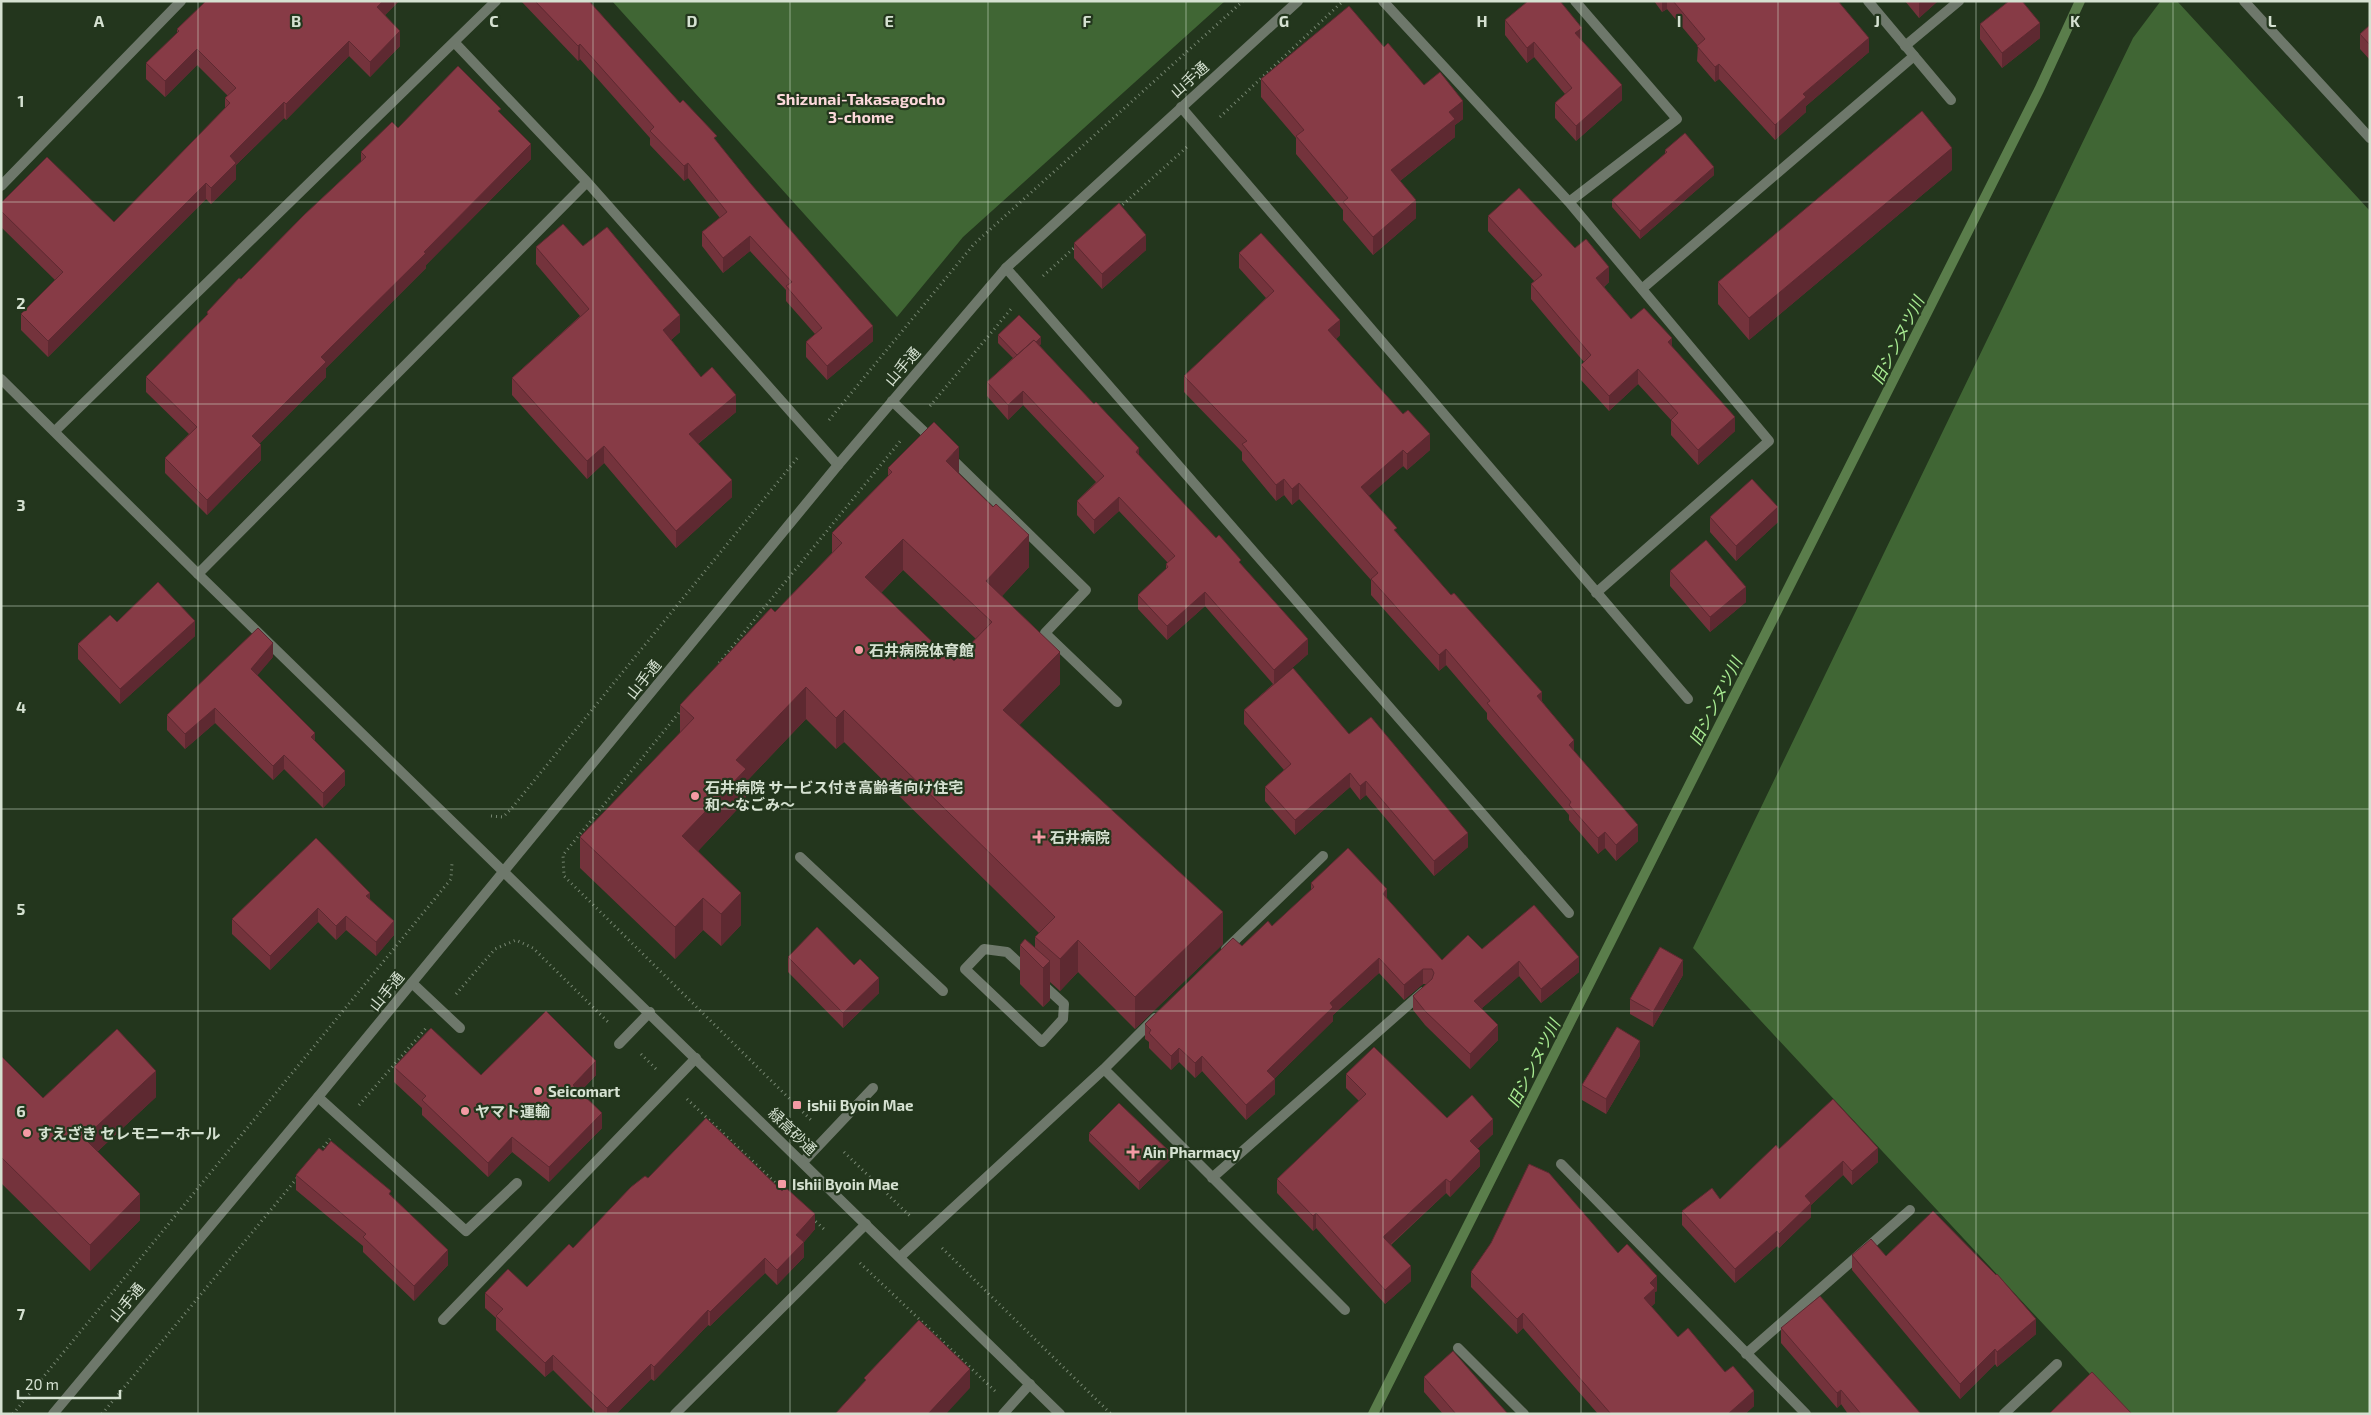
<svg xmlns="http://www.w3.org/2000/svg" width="2371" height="1415" font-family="'Exo 2','Noto Sans JP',sans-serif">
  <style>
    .green { fill: #406634 }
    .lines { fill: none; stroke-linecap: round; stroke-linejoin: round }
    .stream { stroke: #5a7d4b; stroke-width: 10 }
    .path { stroke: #778772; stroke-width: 3; stroke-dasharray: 1 4; stroke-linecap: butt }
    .service { stroke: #6e786b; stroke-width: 10 }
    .minor { stroke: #6e786b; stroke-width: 10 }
    .tertiary { stroke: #6e786b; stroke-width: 10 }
    .wall { fill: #74333c; fill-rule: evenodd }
    .shaded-wall { fill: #5e2931 }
    .building { fill: #873b46; stroke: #5e2931; fill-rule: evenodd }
    .grid { fill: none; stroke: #d5e1d1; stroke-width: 1; stroke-opacity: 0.55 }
    .poi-dot { fill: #f49aa4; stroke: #23361d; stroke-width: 2 }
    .labels { text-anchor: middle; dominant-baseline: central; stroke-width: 4.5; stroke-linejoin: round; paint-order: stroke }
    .street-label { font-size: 15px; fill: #d5e1d1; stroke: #23361d }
    .poi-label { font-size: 15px; font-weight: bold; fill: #d5e1d1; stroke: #23361d; text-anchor: start }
    .neighbourhood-label { font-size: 16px; font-weight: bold; fill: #fcd9db; stroke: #23361d }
    .water-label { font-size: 16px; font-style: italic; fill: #a9ec93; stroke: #23361d }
    .grid-label { font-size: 16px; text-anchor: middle; font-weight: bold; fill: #d5e1d1; stroke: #23361d; stroke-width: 4.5; stroke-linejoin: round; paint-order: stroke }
  </style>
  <rect width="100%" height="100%" fill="#23361d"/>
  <path class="green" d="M612 1H1225L963 237 897 317Z
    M2177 1 2370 211V1414H2127L1693 948 2133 38 2160 2Z"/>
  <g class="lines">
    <path class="stream" d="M1373 1414 2039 90 2080 1"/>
    <path class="path" d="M1220 117 1343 1
      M1119 208 1187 147
      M1043 276 1075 247
      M930 406 1011 309
      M829 420 974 244 1243 1
      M719 663 902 439
      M682 709 563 855 564 876 811 1120
      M491 816 503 817 511 809 799 456
      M456 994 495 949 516 940 533 948 609 1023
      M641 1054 656 1069
      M687 1099 784 1191
      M359 1105 427 1027
      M320 1151 330 1139
      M844 1152 911 1217
      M812 1218 826 1231
      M942 1248 1111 1414
      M860 1263 995 1391
      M13 1414 451 879 452 863
      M102 1414 298 1177"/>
    <path class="service" d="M1905 46 1959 1
      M1643 288 1914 56
      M892 401 933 440
      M950 457 1086 590 1045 633 1117 702
      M800 857 943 991
      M984 949 1007 952 1064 1004 1063 1019 1042 1042 965 969Z
      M412 983 460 1028
      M619 1044 650 1012
      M318 1097 466 1231 517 1183
      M803 1162 873 1088"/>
    <path class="minor" d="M1383 1 1569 202 1769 441 1596 593
      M1868 1 1951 100
      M1181 107 1688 699
      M587 182 838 465
      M1 186 181 1
      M1569 202 1677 119 1575 1
      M1006 268 1569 913
      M55 431 496 1
      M198 574 587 182 455 43
      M1226 949 1323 856
      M1104 1069 1345 1310
      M1561 1164 1806 1414
      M1212 1178 1423 992
      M900 1257 1104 1069 1155 1018
      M443 1320 696 1058
      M1458 1348 1524 1414
      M1746 1354 1910 1210
      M675 1414 866 1224
      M1003 1414 1030 1384
      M2004 1414 2057 1364"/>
    <path class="tertiary" d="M2244 1 2370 138
      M1 379 198 574 1060 1414
      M53 1414 318 1097 838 465 1006 268 1298 1"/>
  </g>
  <path class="wall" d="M399 1 385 15 400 46 370 77 349 56 286 120 284 118 236 165V179L211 204 206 199 48 357 21 330V314L55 280 1 227V203L114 222 225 109V98L228 96 197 65 165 97 146 79V63L177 34V29Z
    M521 1H589L680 103 717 142 873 341 827 380 806 357V342L815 334 786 301V290L750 251 723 273 702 246V232L720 218 688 178 684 181 650 145V138L580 59 578 61Z
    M1654 1H1838L1869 52 1806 106V112L1775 140 1719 79 1715 82 1697 61 1698 46 1667 9 1662 12Z
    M1905 1H1938L1919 18Z
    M1505 20 1582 40 1622 100 1576 141 1555 118V103L1565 94 1534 57 1527 63 1505 35Z
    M1980 24 2040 38 2002 68 1980 39Z
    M2370 25V60L2360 49V34Z
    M1384 47 1424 85 1463 119 1455 125V137L1400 181 1416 218 1373 255 1343 220V210L1296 154V138L1261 97V79Z
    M501 114 531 159 426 265V268L326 368V377L259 444 261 460 207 515 165 473V458L189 434 146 392V377L207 315V312L361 162V152L398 128Z
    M1665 150 1714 175 1640 239 1612 207V200L1665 154Z
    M1952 170 1749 340 1718 304V282Z
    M1488 216 1575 248 1609 282 1604 287 1631 319 1672 347 1735 431 1698 465 1671 435V420L1638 384 1609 411 1581 380V365L1584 362 1531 299V284L1535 282 1488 231Z
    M1074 243 1146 250 1102 289 1074 258Z
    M583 246 680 332 671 340 701 377 736 412 698 444 732 497 676 548 604 463 587 479 512 395V378L580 316 536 264V247Z
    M1239 253 1340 335 1336 339 1430 450 1407 470 1403 466 1368 496 1397 533 1542 701 1574 752 1638 841 1616 861 1605 848 1598 854 1569 820V815L1487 719V713L1446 665 1439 671 1371 595V580L1299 499 1292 505 1284 495 1276 501 1242 460V452L1184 392V376L1266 298 1239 268Z
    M998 335 1041 344 1039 345 1139 456 1241 564 1308 654 1275 683 1349 734 1468 847 1434 876 1366 795 1360 800 1350 787 1295 835 1265 801V787L1284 770 1244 724V710L1273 684 1205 606 1167 640 1138 609V595L1166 569V564L1168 563 1119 511 1094 534 1077 515V501L1096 482 1023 405 1008 420 987 396V382L1013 358 998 343Z
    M888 468 959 474 1029 567 1002 596 1060 684 1019 725 1223 944 1135 1029 1078 972 1060 991 1050 982V1000L1043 1007 1020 984V945L1035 947V937L1039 933 844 742 836 749 806 719 746 782V800L698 851 741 925 721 946 703 930 675 959 580 868V837L680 733V705L775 612 832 553V533L888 476ZM903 570 976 639 954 661 949 658 881 593Z
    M1710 517 1778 522 1736 561 1710 532Z
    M1670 571 1746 602 1710 632 1670 586Z
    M117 622 195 636 120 704 78 659V644Z
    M273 657 257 675 315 741 345 785 323 808 284 769 273 780 215 723 185 749 167 730V715Z
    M1311 883 1387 899 1442 960 1482 949 1579 972 1541 1003 1519 976 1482 1008 1498 1040 1470 1069 1425 1025 1413 1010V996L1427 984H1423L1404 1000 1379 973 1333 1015V1021L1274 1079 1275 1094 1246 1120 1202 1071 1195 1078 1179 1062 1171 1070 1149 1048V1042L1145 1039V1024L1242 946 1272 926 1311 890Z
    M370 900 394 935 376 956 346 930 336 940 318 922 270 970 232 934V919Z
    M788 957 879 993 843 1028 788 972Z
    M1683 975 1653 1027 1630 1014V999Z
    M1 1056 43 1098 156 1097 97 1152 140 1220 90 1271 1 1183Z
    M1640 1056 1606 1114 1582 1100V1085Z
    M394 1067 481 1075H596L580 1092 602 1128 549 1182 512 1152 488 1177 422 1115V1108L394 1082Z
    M1346 1074 1447 1118 1493 1134 1477 1149 1480 1166 1450 1197 1446 1193 1391 1245 1411 1281 1385 1304 1316 1228 1313 1231 1277 1193V1179L1359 1101 1346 1088Z
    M1089 1133 1170 1160 1139 1190 1089 1141Z
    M1779 1149 1878 1162 1852 1185 1843 1175 1811 1205V1217L1779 1248 1777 1246 1735 1283 1682 1225V1211L1720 1199Z
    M323 1151 391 1195 448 1265 414 1301 363 1252V1246L296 1190V1175Z
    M648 1178 815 1229 804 1242V1257L777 1285 765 1273 710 1326 708 1325 654 1381 651 1379 616 1414H597L553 1370 545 1377 496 1330V1318L485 1308V1293L527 1287 573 1248Z
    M1618 1253 1657 1291 1655 1292V1303L1651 1307 1678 1337 1754 1406 1745 1414H1598L1523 1328 1517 1334 1471 1287V1272Z
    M1852 1255 1886 1256 2036 1334 1997 1367 1995 1364 1960 1399 1852 1270Z
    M1781 1328 1921 1414H1848L1841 1404 1837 1408 1781 1343Z
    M1424 1377 1508 1414H1443L1424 1392Z"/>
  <path class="shaded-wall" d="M383 1H399L377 23V7Z
    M1662 1H1667V9L1662 12Z
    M1921 1H1938L1919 18V3Z
    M2040 23V38L2002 68V53Z
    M1582 28V43L1575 33Z
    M400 31V46L370 77V62Z
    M1869 38V52L1806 106V112L1775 140V125L1803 94Z
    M349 41V56L286 120V104Z
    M1534 42V57L1527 63V48Z
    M580 44V59L578 61V46Z
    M197 49V65L165 97V81Z
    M1719 64V79L1715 82V67Z
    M1622 85V100L1576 141V126Z
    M1463 101V119L1455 125V137L1391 188V170L1449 112Z
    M284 102V118L236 165V179L211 204V188L230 156Z
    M531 144V159L426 265V268L326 368V377L252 451V436L321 357Z
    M1952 148V170L1749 340V318Z
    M688 163V178L684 181V166Z
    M1714 167V175L1640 239V231Z
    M206 183V199L48 357V341Z
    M1416 200V218L1373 255V237Z
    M1146 235V250L1102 289V274Z
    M750 236V251L723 273V258Z
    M1609 267V282L1596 293V278Z
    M680 315V332L663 347V330Z
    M1340 320V335L1328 346V330Z
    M873 326V341L827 380V366Z
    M1041 337V344L1020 365V357Z
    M1672 338V353L1668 342Z
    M1638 369V384L1609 411V396Z
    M1023 391V405L1008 420V405Z
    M736 395V412L689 451V434Z
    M1735 417V431L1698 465V450Z
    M1430 434V450L1407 470V454Z
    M261 445V460L207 515V500Z
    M604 446V463L587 479V461Z
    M959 447V479L946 461Z
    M1139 448V463L1136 452Z
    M1403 450V466L1361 503V487Z
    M1284 479V495L1276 501V485Z
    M732 480V497L676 548V531Z
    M1299 483V499L1292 505V489Z
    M1119 497V511L1094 534V520Z
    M1778 507V522L1736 561V546Z
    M1029 535V567L986 613V581Z
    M903 539V570L865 609V577Z
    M1746 587V602L1710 632V617Z
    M1205 592V606L1167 640V626Z
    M195 621V636L120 704V689Z
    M1308 639V654L1274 684V670Z
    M273 643V657L251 683V669Z
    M1446 649V665L1439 671V655Z
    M1060 652V684L1003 742V710Z
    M806 687V719L746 782V800L682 868V836L736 760Z
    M1542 692V707L1537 696Z
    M215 708V723L185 749V734Z
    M844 710V742L836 749V718Z
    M315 733V747L311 737Z
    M1574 740V756L1569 745Z
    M284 755V769L273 780V766Z
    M345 771V785L323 808V793Z
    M1350 773V787L1295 835V820Z
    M1366 781V795L1360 800V786Z
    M1638 825V841L1616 861V845Z
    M1605 832V848L1598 854V838Z
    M1468 833V847L1434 876V861Z
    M1387 889V904L1383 894Z
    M370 893V907L366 896Z
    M741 893V925L721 946V914Z
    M703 898V930L675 959V927Z
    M318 908V922L270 970V956Z
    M1223 912V944L1135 1029V997Z
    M346 916V930L336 940V926Z
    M394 921V935L376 956V942Z
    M1078 940V972L1060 991V959Z
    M1579 957V972L1541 1003V989Z
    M1379 958V973L1333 1015V1021L1267 1086V1071L1330 1003Z
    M1683 960V975L1653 1027V1012Z
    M1050 961V1000L1043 1007V968Z
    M1519 961V976L1474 1015V1001Z
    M1423 969V984L1404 1000V985Z
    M879 978V993L843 1028V1013Z
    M1498 1025V1040L1470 1069V1054Z
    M1640 1041V1056L1606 1114V1099Z
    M1179 1048V1062L1171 1070V1056Z
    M1202 1056V1071L1195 1078V1063Z
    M596 1061V1075L573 1099V1085Z
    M156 1071V1097L84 1164V1138Z
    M1275 1079V1094L1246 1120V1105Z
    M602 1113V1128L549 1182V1167Z
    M1493 1119V1134L1470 1156V1141Z
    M512 1137V1152L488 1177V1163Z
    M1878 1148V1162L1852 1185V1171Z
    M1480 1151V1166L1450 1197V1182Z
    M1170 1152V1160L1139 1190V1182Z
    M1843 1161V1175L1811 1205V1217L1779 1248V1234L1805 1196Z
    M1446 1179V1193L1383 1251V1237Z
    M140 1194V1220L90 1271V1245Z
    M1316 1213V1228L1313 1231V1216Z
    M815 1214V1229L804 1242V1257L777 1285V1270L796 1235Z
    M1777 1231V1246L1735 1283V1269Z
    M448 1250V1265L414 1301V1286Z
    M765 1258V1273L710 1326V1312Z
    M1411 1266V1281L1385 1304V1290Z
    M1657 1276V1291L1655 1292V1303L1644 1313V1298L1650 1283Z
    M708 1310V1325L654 1381V1367Z
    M1523 1313V1328L1517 1334V1319Z
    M2036 1319V1334L1997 1367V1352Z
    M1995 1349V1364L1960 1399V1384Z
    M553 1355V1370L545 1377V1363Z
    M651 1364V1379L616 1414H607V1408Z
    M970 1369V1388L946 1414H928Z
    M1841 1390V1404L1837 1408V1393Z
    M1754 1391V1406L1745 1414H1728Z"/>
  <path class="building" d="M206 1H383L377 7 400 31 370 62 349 41 286 104 284 102 230 156 236 163 211 188 206 183 48 341 21 314 63 272 1 211V203L47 157 114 222 230 103 225 98 236 88 197 49 165 81 146 63 179 31 177 29Z
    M535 1H589L680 103 683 100 717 136 714 138 751 184 873 326 827 366 806 342 822 328 786 286 792 282 750 236 723 258 702 232 727 212 688 163 684 166 650 131 654 127 580 44 578 46Z
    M1528 1H1560L1582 28 1575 33 1622 85 1576 126 1555 103 1572 88 1534 42 1527 48 1505 20Z
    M1673 1H1838L1869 38 1803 94 1806 97 1775 125 1719 64 1715 67 1697 46 1705 39Z
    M2009 1H2022L2040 23 2002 53 1980 24Z
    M1349 6 1384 47 1388 43 1424 85 1440 72 1463 101 1449 112 1455 119 1391 170 1416 200 1373 237 1343 202 1348 198 1296 136 1304 130 1261 79Z
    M2370 25V45L2360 34Z
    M458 66 501 109 498 111 531 144 424 252 426 253 321 357 326 362 252 436 261 445 207 500 165 458 197 427 146 377 208 314 207 312 239 278 241 279 304 215 366 157 361 152 392 122 398 128Z
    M1922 111 1952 148 1749 318 1718 282Z
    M1685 133 1714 167 1640 231 1612 200 1667 152 1665 150Z
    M1519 188 1575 248 1586 239 1609 267 1596 278 1631 319 1644 308 1672 338 1668 342 1735 417 1698 450 1671 420 1678 413 1638 369 1609 396 1581 365 1591 355 1531 284 1542 275 1488 216Z
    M1119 203 1146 235 1102 274 1074 243Z
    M563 224 583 246 607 227 680 315 663 330 701 377 712 367 736 395 689 434 732 480 676 531 604 446 587 461 512 378 589 309 536 247Z
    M1261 233 1340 320 1328 330 1403 414 1408 410 1430 434 1407 454 1403 450 1361 487 1397 528 1394 530 1451 595 1454 593 1542 692 1537 696 1574 740 1569 745 1638 825 1616 845 1605 832 1598 838 1569 805 1571 802 1487 703 1490 701 1446 649 1439 655 1371 579 1378 573 1299 483 1292 489 1284 479 1276 485 1242 444 1247 441 1184 376 1274 291 1239 253Z
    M1019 315 1041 337 1036 342 1034 340 1017 355 998 335Z
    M1034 340 1094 404 1096 402 1139 448 1136 452 1216 538 1219 535 1241 560 1239 562 1308 639 1274 670 1205 592 1167 626 1138 595 1168 567 1166 564 1175 556 1119 497 1094 520 1077 501 1104 476 1023 391 1008 405 987 382Z
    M934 422 959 447 946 461 993 507 996 504 1029 535 986 581 1060 652 1003 710 1223 912 1135 997 1078 940 1060 959 1035 937 1055 917 844 710 836 718 806 687 736 760 746 769 682 836 741 893 721 914 703 898 675 927 580 837 694 718 680 705 771 608 775 612 842 543 832 533 892 472 888 468ZM903 539 992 622 954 661 950 657 949 658 865 577Z
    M1752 479 1778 507 1736 546 1710 517Z
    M1706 540 1746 587 1710 617 1670 571Z
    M158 582 195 621 120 689 78 644 110 615 117 622Z
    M258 628 273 643 251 669 315 733 311 737 345 771 323 793 284 755 273 766 215 708 185 734 167 715Z
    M1293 668 1349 734 1371 717 1468 833 1434 861 1366 781 1360 786 1350 773 1295 820 1265 787 1291 764 1244 710Z
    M316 838 370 893 366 896 394 921 376 942 346 916 336 926 318 908 270 956 232 919Z
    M1348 848 1387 889 1383 894 1442 960 1468 935 1482 949 1534 905 1579 957 1541 989 1519 961 1474 1001 1498 1025 1470 1054 1425 1011 1413 996 1432 979 1434 973 1432 969H1423L1404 985 1379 958 1330 1003 1333 1007 1267 1071 1275 1079 1246 1105 1202 1056 1195 1063 1179 1048 1171 1056 1149 1033 1151 1030 1145 1024 1233 938 1242 946 1268 921 1272 926 1314 887 1311 883Z
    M817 927 854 965 860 959 879 978 843 1013 788 957Z
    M1025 939 1050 961 1043 968 1020 945Z
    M1660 947 1683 960 1653 1012 1630 999Z
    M546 1011 596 1061 573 1085 602 1113 549 1167 512 1137 488 1163 422 1100 426 1096 394 1067 431 1028 481 1075Z
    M1617 1027 1640 1041 1606 1099 1582 1085Z
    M117 1029 156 1071 84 1138 140 1194 90 1245 1 1157V1056L43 1098Z
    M1374 1047 1447 1118 1472 1095 1493 1119 1470 1141 1480 1151 1450 1182 1446 1179 1383 1237 1411 1266 1385 1290 1316 1213 1313 1216 1277 1179 1366 1094 1346 1074Z
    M1833 1099 1878 1148 1852 1171 1843 1161 1805 1196 1811 1203 1779 1234 1777 1231 1735 1269 1682 1211 1712 1188 1720 1199 1776 1145 1779 1149Z
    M1119 1103 1170 1152 1139 1182 1089 1133Z
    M706 1118 782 1191 785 1187 815 1214 796 1235 804 1242 777 1270 765 1258 710 1312 708 1310 654 1367 651 1364 607 1408 553 1355 545 1363 496 1316 503 1309 485 1293 508 1269 527 1287 569 1244 573 1248 631 1187 645 1176 648 1178Z
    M331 1141 391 1191 389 1194 448 1250 414 1286 363 1237 366 1234 296 1175 319 1148 323 1151Z
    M1529 1164 1549 1173 1618 1253 1627 1244 1657 1276 1650 1283 1655 1288 1644 1298 1678 1337 1688 1328 1725 1372 1733 1366 1754 1391 1728 1414H1611L1523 1313 1517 1319 1471 1272 1491 1243Z
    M1933 1211 1996 1275 1997 1274 2036 1319 1997 1352 1995 1349 1960 1384 1852 1255 1871 1239 1886 1256Z
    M1820 1296 1921 1414H1861L1841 1390 1837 1393 1781 1328Z
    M919 1320 970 1369 928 1414H835L866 1380 864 1378Z
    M1453 1351 1508 1414H1456L1424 1377Z
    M2092 1372 2132 1414H2050V1413Z"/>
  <path class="grid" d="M198 1V1414M395 1V1414M593 1V1414M790 1V1414M988 1V1414M1186 1V1414M1383 1V1414M1581 1V1414M1778 1V1414M1976 1V1414M2173 1V1414M1 202H2370M1 404H2370M1 606H2370M1 809H2370M1 1011H2370M1 1213H2370"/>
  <g class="poi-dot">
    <circle cx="859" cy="650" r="5"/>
    <circle cx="695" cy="796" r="5"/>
    <path d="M1036.5 829.5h5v5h5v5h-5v5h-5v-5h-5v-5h5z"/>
    <circle cx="538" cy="1091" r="5"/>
    <rect x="792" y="1100" width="10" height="10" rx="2.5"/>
    <circle cx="465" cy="1111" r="5"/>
    <circle cx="27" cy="1133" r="5"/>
    <path d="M1130.5 1144.5h5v5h5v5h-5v5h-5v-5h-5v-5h5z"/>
    <rect x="777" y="1179" width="10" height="10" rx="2.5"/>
  </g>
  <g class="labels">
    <g class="street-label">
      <text transform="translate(1189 79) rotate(-42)">山手通</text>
      <text transform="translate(902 366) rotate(-49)">山手通</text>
      <text transform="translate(643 679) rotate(-51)">山手通</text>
      <text transform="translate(386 991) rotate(-51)">山手通</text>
      <text transform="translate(793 1131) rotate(44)">緑高砂通</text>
      <text transform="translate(126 1302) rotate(-50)">山手通</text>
    </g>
    <g class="poi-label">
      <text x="869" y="650">石井病院体育館</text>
      <text x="705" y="787">石井病院 サービス付き高齢者向け住宅<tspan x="705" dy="17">和～なごみ～</tspan></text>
      <text x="1050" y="837">石井病院</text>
      <text x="548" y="1091">Seicomart</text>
      <text x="807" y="1105">ishii Byoin Mae</text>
      <text x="475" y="1111">ヤマト運輸</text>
      <text x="37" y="1133">すえざき セレモニーホール</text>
      <text x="1143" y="1152">Ain Pharmacy</text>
      <text x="792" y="1184">Ishii Byoin Mae</text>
    </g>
    <g class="neighbourhood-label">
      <text x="861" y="98">Shizunai-Takasagocho<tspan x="861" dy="18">3-chome</tspan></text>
    </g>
    <g class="water-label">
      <text transform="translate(1897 340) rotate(-63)">旧シンヌツ川</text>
      <text transform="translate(1715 701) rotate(-63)">旧シンヌツ川</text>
      <text transform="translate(1533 1063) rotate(-63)">旧シンヌツ川</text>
    </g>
  </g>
  <g class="grid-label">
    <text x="99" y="27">A</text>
    <text x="296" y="27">B</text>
    <text x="494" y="27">C</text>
    <text x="692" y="27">D</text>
    <text x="889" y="27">E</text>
    <text x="1087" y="27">F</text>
    <text x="1284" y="27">G</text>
    <text x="1482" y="27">H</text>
    <text x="1679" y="27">I</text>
    <text x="1877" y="27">J</text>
    <text x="2075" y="27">K</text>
    <text x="2272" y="27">L</text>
    <text x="21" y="107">1</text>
    <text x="21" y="309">2</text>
    <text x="21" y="511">3</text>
    <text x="21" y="713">4</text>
    <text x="21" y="915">5</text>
    <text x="21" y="1117">6</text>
    <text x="21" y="1320">7</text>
  </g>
  <rect width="2371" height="1415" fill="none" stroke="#d5e1d1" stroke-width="5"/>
  <path d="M18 1390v8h102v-8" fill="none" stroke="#d5e1d1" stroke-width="2.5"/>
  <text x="25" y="1390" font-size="15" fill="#d5e1d1" stroke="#23361d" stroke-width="4" paint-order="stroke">20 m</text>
</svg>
